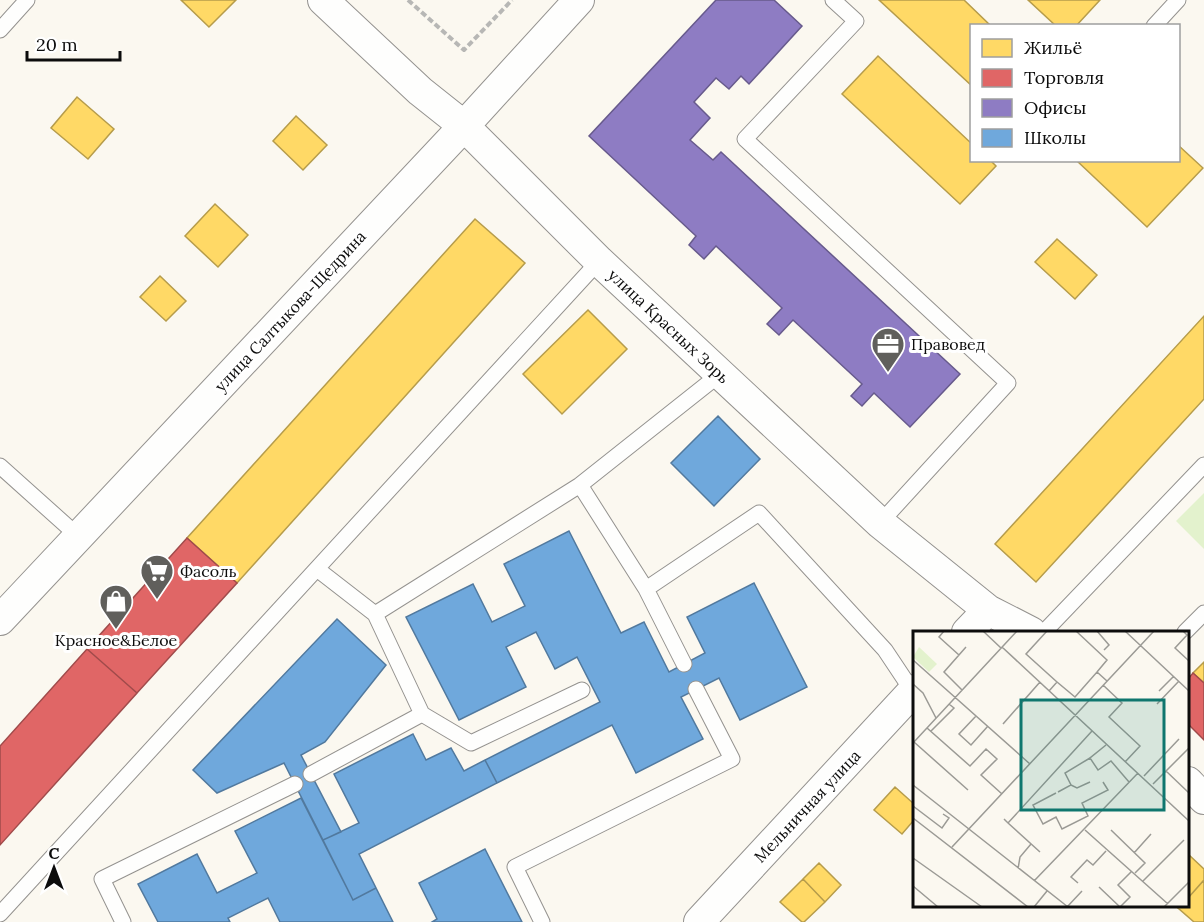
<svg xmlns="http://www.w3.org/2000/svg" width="1204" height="922" font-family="Lora,serif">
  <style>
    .green { fill: #e3f2cd }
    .homes { fill: #ffd966; stroke: #b69c4b; stroke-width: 1.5 }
    .shops { fill: #e06666; stroke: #a04b4b; stroke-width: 1.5 }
    .offices { fill: #8e7cc3; stroke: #675a8c; stroke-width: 1.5 }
    .schools { fill: #6fa8dc; stroke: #51799e; stroke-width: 1.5 }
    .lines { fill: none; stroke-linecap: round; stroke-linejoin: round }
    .lane-casing { stroke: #94928f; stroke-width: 17 }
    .street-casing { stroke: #94928f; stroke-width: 32 }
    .path { stroke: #b7b7b5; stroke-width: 4; stroke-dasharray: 6 3; stroke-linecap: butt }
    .lane { stroke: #fefefd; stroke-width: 15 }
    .street { stroke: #fefefd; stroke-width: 30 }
    .labels { text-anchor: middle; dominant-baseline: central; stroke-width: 6; stroke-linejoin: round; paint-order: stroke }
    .street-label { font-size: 16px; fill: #0c0c0c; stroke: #fff }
    .poi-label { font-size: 16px; fill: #0c0c0c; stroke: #fff; text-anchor: start }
    .inset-road { fill: none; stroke: #9b9a95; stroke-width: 1.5 }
    .view { fill: #0f766e; fill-opacity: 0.15; stroke: #0f766e; stroke-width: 3 }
    .inset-edge { fill: none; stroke: #0c0c0c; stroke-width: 3 }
  </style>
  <rect width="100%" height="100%" fill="#fbf8f0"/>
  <path class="green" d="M1204 493V549L1176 521Z"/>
  <path class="homes" d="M181 0H236L209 27Z
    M879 0H964L991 26H972V86Z
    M1028 0H1100L1076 26H1056Z
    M878 56 972 144V160H990L996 166 960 204 842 94Z
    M77 97 114 129 88 159 51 128Z
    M296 116 327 145 303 170 273 141Z
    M1178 145 1203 168 1147 227 1076 160H1178Z
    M215 204 248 235 218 267 185 236Z
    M475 219 525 263 237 583 187 538Z
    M1057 239 1097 275 1075 299 1035 262Z
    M160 276 186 301 166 321 140 297Z
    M588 310 627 349 562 414 523 374Z
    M1204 316V399L1036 582 995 544Z
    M1204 662V683L1193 673Z
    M895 787 914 804V820L902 834 874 810Z
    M1188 854 1204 869V880L1188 898Z
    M819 863 841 885 825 902 803 879Z
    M803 879 825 902 804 922H802L780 902Z
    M1204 880V922H1194L1178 908 1181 906H1188V898Z"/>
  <path class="shops" d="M187 538 237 583 137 693 87 649Z
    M87 649 137 693 0 845V746Z
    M1193 673 1204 683V740L1188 724V679Z"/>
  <path class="offices" d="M716 0H774L802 26 749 84 741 76 729 89 716 78 694 102 710 118 690 140 713 160 721 152 960 374 910 427 874 393 862 406 851 396 862 384 793 320 779 335 767 324 782 308 716 246 704 259 689 245 696 236 589 136Z"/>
  <path class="schools" d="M718 416 760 459 714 506 671 463Z
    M569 531 621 633 644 622 669 672 705 653 687 617 754 583 807 687 740 720 719 678 681 697 703 739 636 773 612 725 497 783 485 760 600 702 577 657 555 669 536 632 506 647 526 687 459 720 406 617 473 584 492 622 525 606 504 564Z
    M337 619 386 665 325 742 301 755 341 832 323 840 284 763 217 793 193 770Z
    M413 734 426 760 451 748 464 771 485 760 497 783 359 854 376 888 353 900 323 840 359 823 334 774Z
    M301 798 353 900 376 888 393 922H280L268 898 228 918 230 922H158L138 884 197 854 217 893 257 873 235 831Z
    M485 849 522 922H432L437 919 419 883Z"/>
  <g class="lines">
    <defs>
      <path id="lane" d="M833 0 856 21 745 139 1008 383 880 523
        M1154 26 1178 0
        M0 30 27 0
        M720 374 580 485 646 589 759 513 885 650 913 692
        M0 466 78 536
        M317 569 375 614
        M646 589 684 664
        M1044 632 1204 465
        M1185 632 1204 613
        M422 714 471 743 582 690
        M311 774 422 714 375 614 580 485
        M0 914 599 261
        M123 922 102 879 295 784
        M542 922 515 867 732 759 696 689"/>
      <path id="street" d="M323 0 420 91 464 126 599 261 880 523 988 610 1031 632
        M0 620 464 126 579 0
        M967 632 988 610
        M1188 782 1204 799
        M699 922 914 690"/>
    </defs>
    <use href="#lane" class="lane-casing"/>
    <use href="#street" class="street-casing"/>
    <path class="path" d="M408 0 464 50 512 0"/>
    <use href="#lane" class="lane"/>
    <use href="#street" class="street"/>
  </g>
  <defs>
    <symbol id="office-pin" viewBox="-11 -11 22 30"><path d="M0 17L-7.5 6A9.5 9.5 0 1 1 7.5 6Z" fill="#605f5c" stroke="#fff"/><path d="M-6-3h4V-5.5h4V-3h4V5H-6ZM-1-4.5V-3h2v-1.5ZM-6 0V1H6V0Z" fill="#fff"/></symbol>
    <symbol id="supermarket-pin" viewBox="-11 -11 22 30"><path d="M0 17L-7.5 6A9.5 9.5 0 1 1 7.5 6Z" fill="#605f5c" stroke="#fff"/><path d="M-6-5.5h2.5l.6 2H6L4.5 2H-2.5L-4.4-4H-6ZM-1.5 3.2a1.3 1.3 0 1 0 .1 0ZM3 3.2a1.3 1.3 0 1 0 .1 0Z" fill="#fff"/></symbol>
    <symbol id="shop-pin" viewBox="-11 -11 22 30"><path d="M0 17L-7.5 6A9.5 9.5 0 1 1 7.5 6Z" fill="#605f5c" stroke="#fff"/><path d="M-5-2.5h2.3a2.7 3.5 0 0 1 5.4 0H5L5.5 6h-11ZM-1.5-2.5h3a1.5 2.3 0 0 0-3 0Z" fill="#fff"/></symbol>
  </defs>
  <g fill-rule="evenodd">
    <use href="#office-pin" x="869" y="325" width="38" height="52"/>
    <use href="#supermarket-pin" x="138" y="552" width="38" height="52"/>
    <use href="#shop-pin" x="97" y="582" width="38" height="52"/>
  </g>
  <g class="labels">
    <g class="street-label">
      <text transform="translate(290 311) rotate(-47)">улица Салтыкова-Щедрина</text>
      <text transform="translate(669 326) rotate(43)">улица Красных Зорь</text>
      <text transform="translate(807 806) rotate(-47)">Мельничная улица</text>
    </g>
    <g class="poi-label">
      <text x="911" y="344">Правовед</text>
      <text x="180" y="571">Фасоль</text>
      <text x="116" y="640" text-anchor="middle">Красное&amp;Белое</text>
    </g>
  </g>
  <g transform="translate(913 631)">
    <rect width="276" height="276" fill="#fbf8f0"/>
    <path d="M6 16 24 33 16 41 0 26Z" fill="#e3f2cd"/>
    <path class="inset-road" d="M31 0 26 6 46 24M70 0 88 17M134 0 113 23 144 51M163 0 194 29 184 41M184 0 196 14 191 19M212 0 276 60M270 0 274 4 262 17 276 30M89 16 276 190M0 29 117 133M0 53 10 62 23 87M190 54 209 72 196 86 227 115 212 131M49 59 31 41 53 16M136 60 144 51 162 66 184 41 194 50M246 60 261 45M244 73 266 50M63 85 46 103 58 114 75 95M90 93 127 51M14 97 57 135 73 118 84 128 68 144 89 163M18 100 41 77 36 73M1 111 55 159M0 112 104 0M193 114 177 127 185 139 198 130 216 151M253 140 276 162M231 145 266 108M240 153 276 117M0 154 155 276M158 154 164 157 177 151M145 161 158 154 152 142 177 127M143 162 120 174 130 193 143 186 149 198 175 185 169 172 195 159 190 151M0 175 29 197 36 187 30 183M0 187 115 276M91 188 95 192 179 100M95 192 127 221M172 199 255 273M198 199 232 232 222 242M39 216 241 0M221 222 238 203M0 227 69 276M105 238 107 226 118 213M121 250 225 142M230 250 271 209M165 252 158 246 174 229 180 234 193 220M0 255 25 276M186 256 207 276M121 276 134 260M154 276 169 260M207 276 217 266 205 254 219 240M251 276 276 251"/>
    <path class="view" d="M108 69H251V179H108Z"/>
    <rect width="276" height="276" class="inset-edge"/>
  </g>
  <rect x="970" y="24" width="210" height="138" fill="#ffffff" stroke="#9e9e9e" stroke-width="1.5"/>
  <rect x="982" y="39" width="30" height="18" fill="#ffd966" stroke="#9e9e9e" stroke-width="1.5"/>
  <text x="1024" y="54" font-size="18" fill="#0c0c0c">Жильё</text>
  <rect x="982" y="69" width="30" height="18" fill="#e06666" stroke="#9e9e9e" stroke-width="1.5"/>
  <text x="1024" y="84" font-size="18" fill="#0c0c0c">Торговля</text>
  <rect x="982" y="99" width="30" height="18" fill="#8e7cc3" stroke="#9e9e9e" stroke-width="1.5"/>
  <text x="1024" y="114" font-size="18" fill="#0c0c0c">Офисы</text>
  <rect x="982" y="129" width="30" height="18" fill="#6fa8dc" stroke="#9e9e9e" stroke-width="1.5"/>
  <text x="1024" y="144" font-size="18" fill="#0c0c0c">Школы</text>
  <g transform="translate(54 868)" stroke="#ffffff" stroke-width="4.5" paint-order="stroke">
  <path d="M0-4.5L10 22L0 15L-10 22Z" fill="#0c0c0c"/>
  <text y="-9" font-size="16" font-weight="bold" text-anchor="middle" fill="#0c0c0c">С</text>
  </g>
  <path d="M27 51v9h93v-9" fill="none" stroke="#0c0c0c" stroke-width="3"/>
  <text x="36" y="51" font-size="18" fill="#0c0c0c" stroke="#ffffff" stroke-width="4.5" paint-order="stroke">20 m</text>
</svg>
